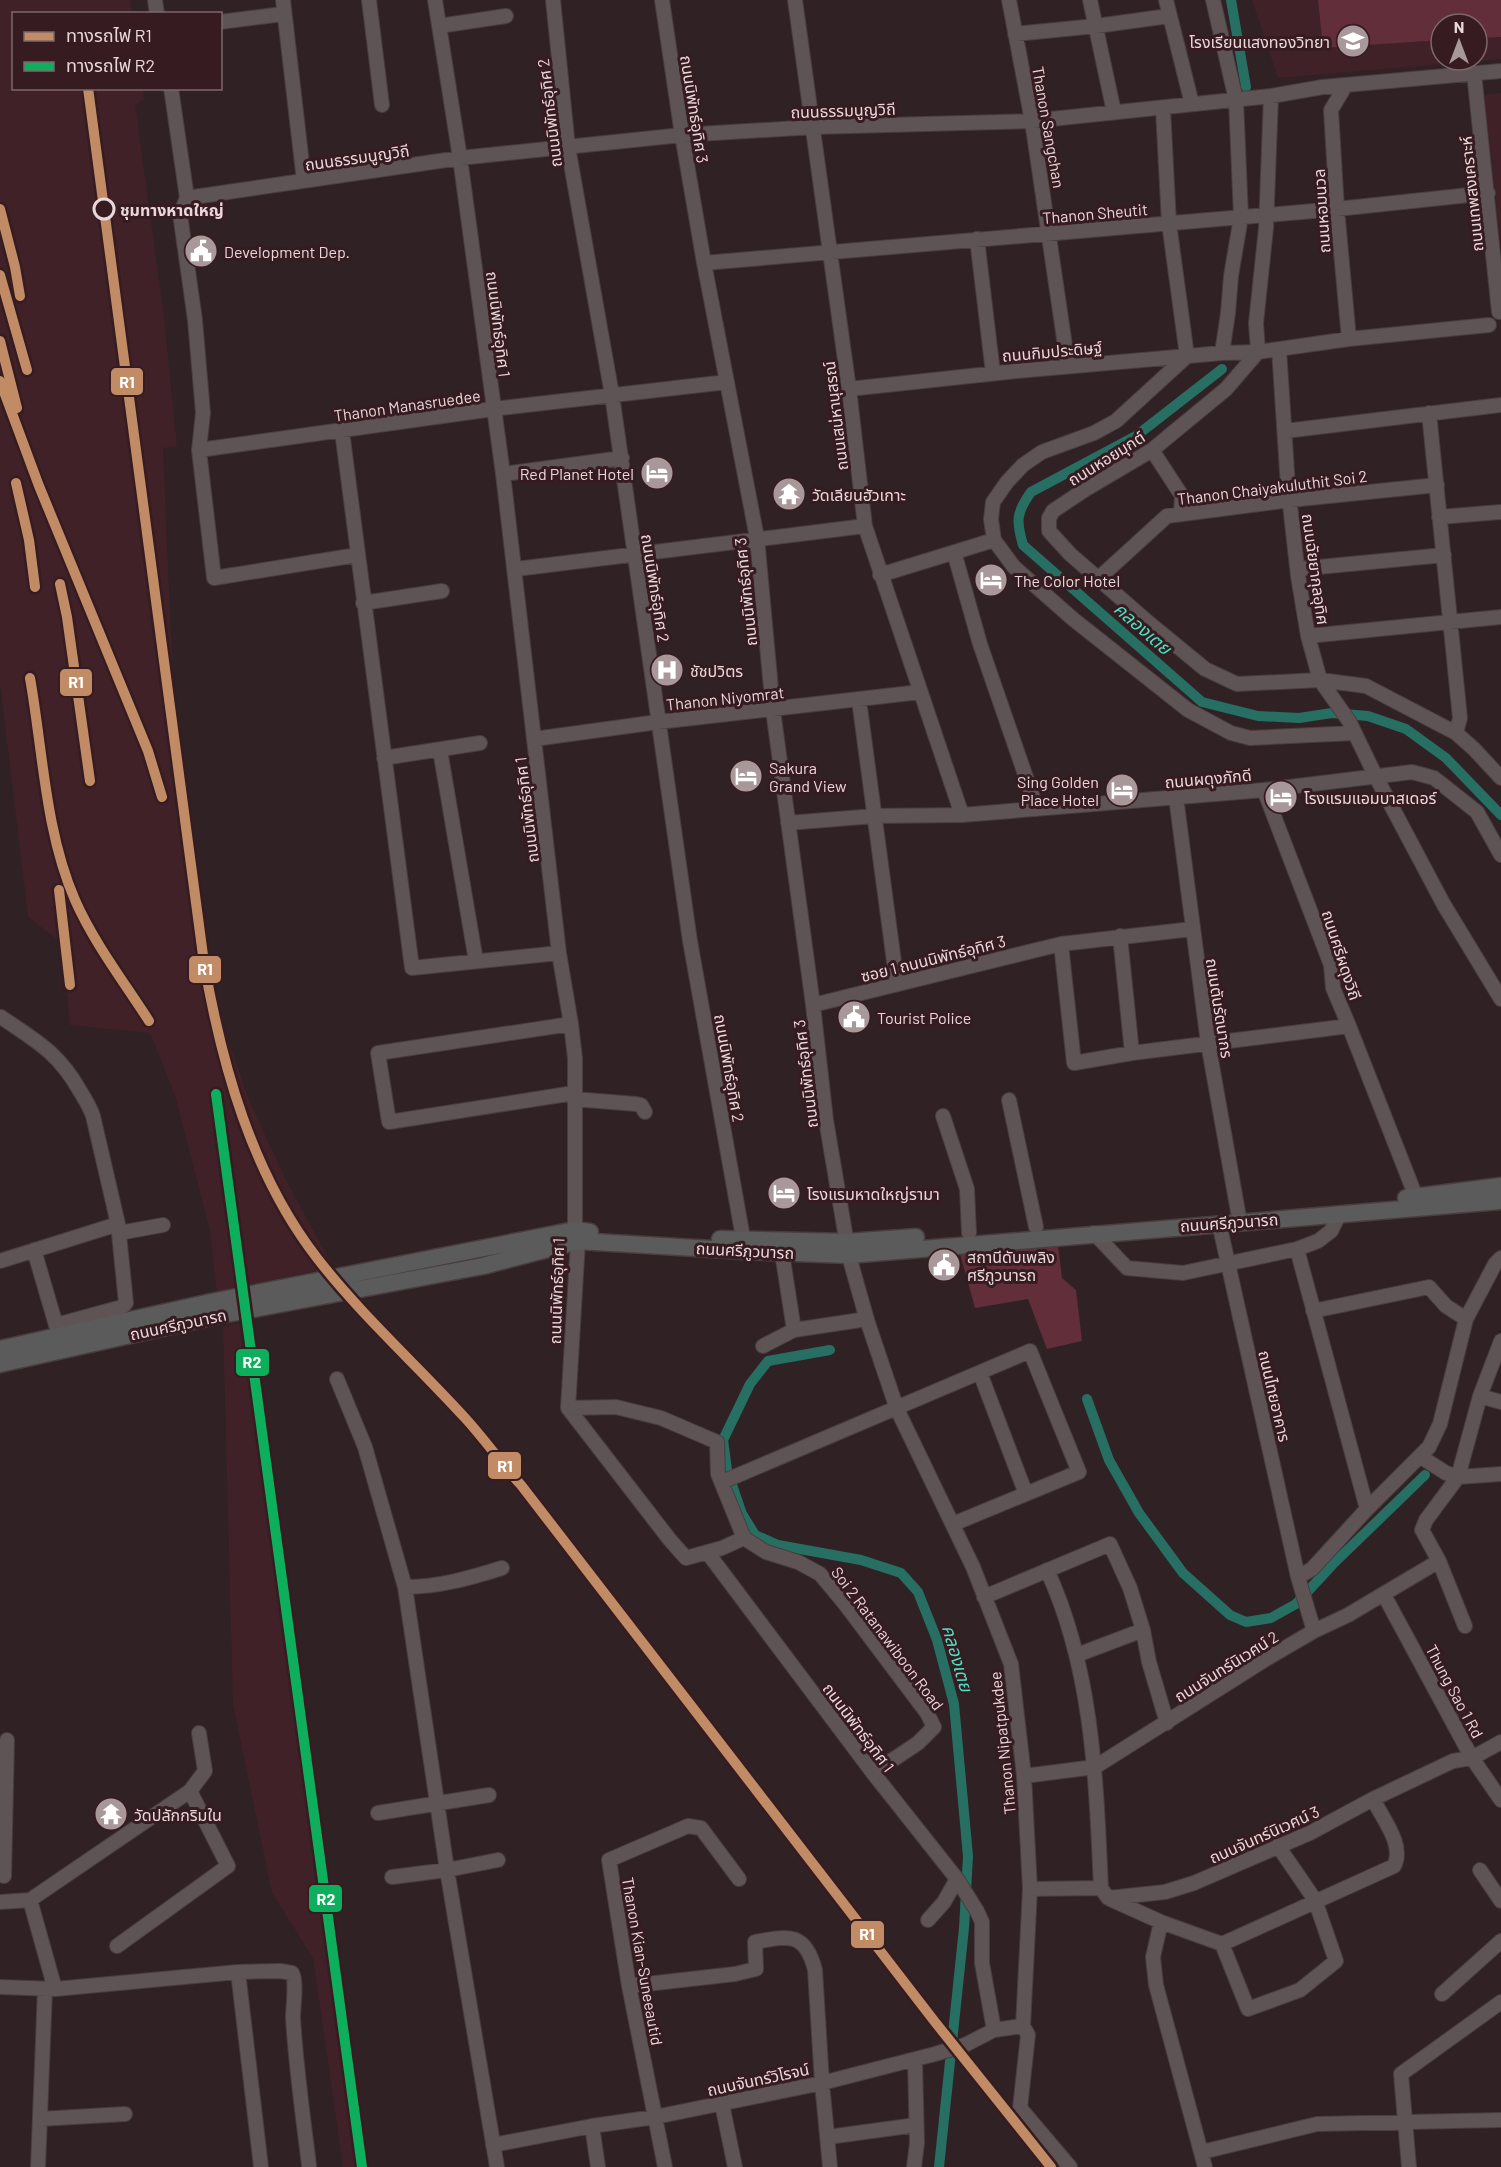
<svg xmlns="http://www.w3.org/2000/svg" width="1501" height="2167" font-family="Barlow,'Noto Sans Thai',sans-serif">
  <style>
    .built { fill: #3f2127; fill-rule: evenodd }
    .green { fill: #612e39 }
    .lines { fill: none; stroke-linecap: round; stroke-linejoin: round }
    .canal { stroke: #276f62; stroke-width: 10 }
    .minor-casing { stroke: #493d3f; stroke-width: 16 }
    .major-casing { stroke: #493d3f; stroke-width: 19 }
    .minor { stroke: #5f5455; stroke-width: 14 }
    .major { stroke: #5a5b5a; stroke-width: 16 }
    .rail-1-casing { stroke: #361c21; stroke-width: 15 }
    .rail-2-casing { stroke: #361c21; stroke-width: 15 }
    .rail-1 { stroke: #c18c65; stroke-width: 10 }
    .rail-2 { stroke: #0daf5c; stroke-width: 10 }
    .stop-dot { fill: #361c21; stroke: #e9d7da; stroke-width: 3 }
    .labels { text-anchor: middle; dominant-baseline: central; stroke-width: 6; stroke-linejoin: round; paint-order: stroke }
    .poi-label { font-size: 16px; fill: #e9d7da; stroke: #361c21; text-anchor: start }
    .street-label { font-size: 16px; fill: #e9d7da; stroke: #361c21 }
    .stop-label { font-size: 16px; font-weight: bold; fill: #e9d7da; stroke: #361c21; text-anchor: start }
    .water-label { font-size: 18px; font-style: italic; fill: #4be0c3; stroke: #361c21 }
    .line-badge { stroke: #361c21; stroke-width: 2 }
    .badge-label { font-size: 16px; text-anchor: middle; font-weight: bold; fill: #fff }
  </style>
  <rect width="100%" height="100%" fill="#302224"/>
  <path class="built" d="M0 0H130L132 13 14 14V88L143 89 144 100 135 104 164 317 177 446 163 448 174 708 202 920 219 1014 249 1100 285 1178 333 1267 217 1292 210 1231 175 1095 150 1033 70 1025 62 943 28 917 0 683Z
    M1252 0H1501V59L1278 78ZM1441 24H1477V60H1441Z
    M1501 93V247L1484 95Z
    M254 1319 364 2127 369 2167H343L313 1958 272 1893 233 1704 223 1327Z"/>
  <path class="green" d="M1318 0H1501V37L1477 38V24H1441V40L1323 48Z
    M1058 1246 1062 1278 1076 1290 1082 1341 1047 1349 1028 1299 975 1308 960 1254Z"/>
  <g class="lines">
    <path class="canal" d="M1231 0 1246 87
      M1222 369 1136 436 1031 492C1016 513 1016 521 1023 545L1202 702 1258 716 1299 718 1332 713 1368 716 1406 729 1446 758 1501 815
      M830 1350 768 1361 750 1384 723 1440 727 1470 742 1514 755 1535 778 1545 861 1560 901 1573 918 1592 937 1640 954 1704 968 1856 964 1928 939 2167
      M1087 1399 1109 1460 1139 1513 1183 1573 1230 1615 1246 1622 1271 1618 1296 1604 1333 1564 1425 1475"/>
    <defs>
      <path id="minor" d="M155 0 157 14
        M283 0 304 181
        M369 0 382 105
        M435 0 460 158 503 474 559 953 571 1024 575 1058V1230L578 1241 568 1408 670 1540 686 1558 722 1548 744 1538
        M553 0 568 147 612 395 690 941 745 1249
        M662 0 682 135 704 263 757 538 773 710 813 1005 826 1120 849 1256 867 1320 897 1409 973 1567 1011 1664 1024 1776 1030 1889 1023 2026 1028 2035 1020 2108 1070 2167
        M795 0 849 389 865 526 962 815
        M1009 0 1032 121 1068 366
        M1090 0 1114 112
        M1166 0 1192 104
        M1213 0 1236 100 1241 217 1231 276 1228 313 1222 353
        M220 22 283 14
        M439 26 506 16
        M1015 34 1096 26 1169 16
        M1474 73 1499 312
        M1346 85 1331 110 1337 209 1349 339
        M171 88 187 198 180 214 195 320 203 413 199 450 214 578 357 555
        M1163 109 1169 223 1187 356 1116 421 1094 433 1042 452 1023 465 1007 482 993 502 991 519 994 540 1014 567 1073 619 1188 710 1231 733 1250 738 1354 733
        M187 198 460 158 682 135 814 127 1032 121 1271 96 1323 87 1501 71
        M977 239 993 373
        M704 263 1337 209 1488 193
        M1279 349 1288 487 1298 576 1308 636 1320 680 1349 721 1376 777 1444 905 1501 999
        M1258 352 1226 389 1152 450 1086 489 1053 511 1049 518V531L1070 554 1149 623 1205 669 1237 684 1320 680 1366 686 1456 733 1474 749 1501 778
        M1258 352 1256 323 1266 228 1271 96
        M849 389 1017 371 1222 353 1258 352 1349 339 1489 325
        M1429 413 1460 718 1456 733
        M342 431 412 968 559 953
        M1285 431 1501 405
        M199 450 493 409 727 382
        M1152 450 1182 496 1181 514
        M503 474 622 458
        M1439 517 1501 512
        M954 552 980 644 1037 809
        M516 569 865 526
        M1298 569 1444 555
        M880 575 994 540
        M1099 578 1167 516 1290 500 1437 485
        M363 603 442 591
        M1308 636 1501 617
        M859 700 897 984
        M534 739 658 722 920 692
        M440 750 476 961
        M384 758 480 743
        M1264 790 1331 965 1333 988 1349 1026 1416 1197
        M1176 797 1208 1043 1240 1223
        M788 823 874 816 962 815 1264 790 1412 772 1434 778 1477 812 1501 855
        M1120 936 1132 1053
        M1061 944 1074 1063 1132 1053 1349 1026
        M813 1005 1061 944 1192 929
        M1 1017C36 1041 58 1052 80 1091 85 1099 90 1107 93 1116L118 1224 126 1303 122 1307 56 1325
        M571 1024 378 1053 389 1122 574 1093
        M574 1099 636 1104 641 1105 645 1112
        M1009 1100 1036 1227
        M943 1116 967 1189 969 1233
        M1219 1223 1298 1577 1314 1631
        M119 1233 163 1225
        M1094 1233 1127 1268 1183 1273 1297 1249 1318 1241 1331 1231 1340 1213
        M1297 1249 1367 1509
        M34 1250 58 1332
        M782 1253 794 1330
        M0 1261 118 1224
        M1313 1311 1429 1287 1446 1306 1466 1319
        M763 1346 794 1330 867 1319
        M980 1373 1026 1494
        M337 1379 365 1447 405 1587 447 1870 497 2167
        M1480 1396 1501 1402
        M568 1408 616 1407 661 1418 717 1442 718 1474 744 1538
        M1421 1457 1446 1473 1458 1477 1501 1474
        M722 1482 1030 1351 1079 1472 953 1524
        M744 1538 766 1552 798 1562 820 1574 845 1604 927 1713 934 1727 918 1743 873 1773
        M707 1552 873 1773 957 1879 977 1911 982 1922V1963L994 2030
        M1047 1570C1093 1670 1096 1780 1101 1888
        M1298 1577 1312 1569 1367 1509 1429 1447 1440 1424 1466 1319 1495 1264 1501 1258
        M405 1587C439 1587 470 1578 502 1568
        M1384 1595 1472 1758 1501 1800
        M984 1597 1110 1544 1130 1588 1143 1630 1149 1662 1167 1723
        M1465 1626 1439 1561 1422 1530 1426 1520 1458 1477 1480 1396 1501 1341
        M1077 1655 1143 1630
        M1024 1776 1095 1767 1266 1659 1314 1631 1348 1615 1439 1561
        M378 1813 489 1795
        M1480 1870 1501 1901
        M4 1876 7 1740
        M392 1877 447 1870 498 1860
        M1030 1889 1101 1888 1108 1898 1165 1892 1194 1883 1310 1833 1373 1799 1453 1761 1472 1758 1501 1742
        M1110 1899 1161 1922 1222 1944 1394 1866C1405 1845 1382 1818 1373 1799
        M30 1900 190 1791 205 1771 199 1733
        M0 1902 30 1900 55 1989
        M928 1920 944 1902 957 1879
        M1161 1922 1153 1957 1156 1985 1205 2167
        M1222 1944 1248 2009 1300 1990 1336 1961 1315 1900 1278 1846
        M117 1946 228 1866 190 1791
        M238 1972 261 2167
        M629 1986 735 1974 756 1969 755 1942C788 1936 805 1931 815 1970L822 2083 830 2167
        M0 1987 55 1989 238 1972 280 1971 292 1973C297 1981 293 2007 293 2018 296 2068 303 2117 309 2165
        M1442 1994 1501 1941
        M722 2104 735 2167
        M40 2119 125 2114
        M592 2126 598 2167
        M828 2137 916 2125
        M493 2145 592 2126 655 2117 822 2083 935 2054 965 2045 994 2030 1023 2026
        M1202 2152 1317 2124 1501 2120
        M38 2167 45 1989
        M665 2167 629 1986 609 1860 688 1826 701 1828 739 1879
        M914 2167 917 2143 915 2060
        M1409 2167 1401 2074 1501 2002"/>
      <path id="major" d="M1406 1198 1501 1186
        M720 1239 847 1242 916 1237
        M0 1349 211 1302 575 1230 590 1232
        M0 1364 216 1316 483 1266 578 1241 746 1251 849 1255 1501 1201"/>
    </defs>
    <use href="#minor" class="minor-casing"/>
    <use href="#major" class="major-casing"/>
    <use href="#minor" class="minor"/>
    <use href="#major" class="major"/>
    <defs>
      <path id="rail-1" d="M88 88 204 963C222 1066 252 1174 317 1258 362 1316 417 1365 466 1419 485 1440 502 1464 521 1485L935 2022 1051 2167
        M0 209 15 267 20 296
        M0 275 27 370
        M0 341 17 408
        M0 381 39 486 148 751 162 797
        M16 483 29 540 35 587
        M60 584 67 617 90 781
        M30 678C43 751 45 831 75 900 94 943 124 982 149 1021
        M59 890 70 985"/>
      <path id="rail-2" d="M216 1094 362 2167"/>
    </defs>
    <use href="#rail-1" class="rail-1-casing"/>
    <use href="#rail-2" class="rail-2-casing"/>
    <use href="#rail-1" class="rail-1"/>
    <use href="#rail-2" class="rail-2"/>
  </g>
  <defs>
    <symbol id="school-disc" viewBox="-11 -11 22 22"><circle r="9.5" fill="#a8989a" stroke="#361c21"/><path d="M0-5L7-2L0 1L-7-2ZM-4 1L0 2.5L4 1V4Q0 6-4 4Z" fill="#fff"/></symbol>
    <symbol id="civic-disc" viewBox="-11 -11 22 22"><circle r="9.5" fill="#a8989a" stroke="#361c21"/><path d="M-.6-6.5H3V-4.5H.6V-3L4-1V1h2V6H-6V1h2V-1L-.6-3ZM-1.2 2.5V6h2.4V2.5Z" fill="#fff"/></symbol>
    <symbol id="hotel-disc" viewBox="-11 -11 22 22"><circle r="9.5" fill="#a8989a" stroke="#361c21"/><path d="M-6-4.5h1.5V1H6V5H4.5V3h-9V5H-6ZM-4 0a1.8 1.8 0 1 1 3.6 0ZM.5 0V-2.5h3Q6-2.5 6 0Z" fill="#fff"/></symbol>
    <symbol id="temple-disc" viewBox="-11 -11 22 22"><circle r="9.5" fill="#a8989a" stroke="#361c21"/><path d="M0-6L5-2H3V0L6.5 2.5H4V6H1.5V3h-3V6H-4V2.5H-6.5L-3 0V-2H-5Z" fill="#fff"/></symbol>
    <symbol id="hospital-disc" viewBox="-11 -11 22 22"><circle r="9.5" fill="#a8989a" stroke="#361c21"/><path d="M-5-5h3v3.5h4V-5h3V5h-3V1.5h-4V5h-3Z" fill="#fff"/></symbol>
  </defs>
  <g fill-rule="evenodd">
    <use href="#school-disc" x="1334" y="22" width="38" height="38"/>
    <use href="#civic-disc" x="182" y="232" width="38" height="38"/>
    <use href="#hotel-disc" x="638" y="454" width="38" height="38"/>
    <use href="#temple-disc" x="770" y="475" width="38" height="38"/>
    <use href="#hotel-disc" x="972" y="561" width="38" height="38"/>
    <use href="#hospital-disc" x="648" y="651" width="38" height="38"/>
    <use href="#hotel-disc" x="727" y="757" width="38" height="38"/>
    <use href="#hotel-disc" x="1103" y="771" width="38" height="38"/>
    <use href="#hotel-disc" x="1262" y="778" width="38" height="38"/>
    <use href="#civic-disc" x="835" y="998" width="38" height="38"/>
    <use href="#hotel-disc" x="765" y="1174" width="38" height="38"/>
    <use href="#civic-disc" x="925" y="1246" width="38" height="38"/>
    <use href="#temple-disc" x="92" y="1795" width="38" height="38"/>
  </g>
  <circle class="stop-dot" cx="104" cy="209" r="10"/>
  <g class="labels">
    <g class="poi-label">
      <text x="1330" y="41" text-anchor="end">โรงเรียนแสงทองวิทยา</text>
      <text x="224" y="251">Development Dep.</text>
      <text x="634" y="473" text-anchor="end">Red Planet Hotel</text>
      <text x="812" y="494">วัดเลียนฮัวเกาะ</text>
      <text x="1014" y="580">The Color Hotel</text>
      <text x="690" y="670">ชัชปวิตร</text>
      <text x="769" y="767">Sakura<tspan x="769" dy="18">Grand View</tspan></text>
      <text x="1099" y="781" text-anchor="end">Sing Golden<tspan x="1099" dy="18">Place Hotel</tspan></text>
      <text x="1304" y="797">โรงแรมแอมบาสเดอร์</text>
      <text x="877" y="1017">Tourist Police</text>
      <text x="807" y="1193">โรงแรมหาดใหญ่รามา</text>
      <text x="967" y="1256">สถานีดับเพลิง<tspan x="967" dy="18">ศรีภูวนารถ</tspan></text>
      <text x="134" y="1814">วัดปลักกริมใน</text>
    </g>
    <g class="street-label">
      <text transform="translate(695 109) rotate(81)">ถนนนิพัทธ์อุทิศ 3</text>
      <text transform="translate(843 110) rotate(-2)">ถนนธรรมนูญวิถี</text>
      <text transform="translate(549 113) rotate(-97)">ถนนนิพัทธ์อุทิศ 2</text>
      <text transform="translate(1049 127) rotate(80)">Thanon Sangchan</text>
      <text transform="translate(357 157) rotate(-8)">ถนนธรรมนูญวิถี</text>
      <text transform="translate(1471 194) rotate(-96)">ถนนเทพสงเคราะห์</text>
      <text transform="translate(1321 211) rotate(-94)">ถนนหอมนวล</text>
      <text transform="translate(1095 213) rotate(-5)">Thanon Sheutit</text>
      <text transform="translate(499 324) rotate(83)">ถนนนิพัทธ์อุทิศ 1</text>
      <text transform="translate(1052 351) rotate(-5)">ถนนกิมประดิษฐ์</text>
      <text transform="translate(407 405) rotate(-8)">Thanon Manasruedee</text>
      <text transform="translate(835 416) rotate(-97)">ถนนเสน่หานุสรณ์</text>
      <text transform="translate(1106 458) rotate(-32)">ถนนหอยมุกต์</text>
      <text transform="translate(1272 487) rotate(-7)">Thanon Chaiyakuluthit Soi 2</text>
      <text transform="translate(1316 569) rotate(82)">ถนนฉัยยากุลอุทิศ</text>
      <text transform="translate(656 588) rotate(81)">ถนนนิพัทธ์อุทิศ 2</text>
      <text transform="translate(745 592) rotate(-96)">ถนนนิพัทธ์อุทิศ 3</text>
      <text transform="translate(725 698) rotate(-6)">Thanon Niyomrat</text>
      <text transform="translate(1208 778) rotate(-5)">ถนนผดุงภักดี</text>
      <text transform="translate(526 810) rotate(-97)">ถนนนิพัทธ์อุทิศ 1</text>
      <text transform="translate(1342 955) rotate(72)">ถนนศรีผดุงวิถี</text>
      <text transform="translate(933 958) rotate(-14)">ซอย 1 ถนนนิพัทธ์อุทิศ 3</text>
      <text transform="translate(1220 1008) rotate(81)">ถนนตันรัตนากร</text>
      <text transform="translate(730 1068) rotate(80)">ถนนนิพัทธ์อุทิศ 2</text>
      <text transform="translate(805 1074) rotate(-97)">ถนนนิพัทธ์อุทิศ 3</text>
      <text transform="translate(1229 1222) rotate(-4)">ถนนศรีภูวนารถ</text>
      <text transform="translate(745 1250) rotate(3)">ถนนศรีภูวนารถ</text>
      <text transform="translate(556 1291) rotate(-88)">ถนนนิพัทธ์อุทิศ 1</text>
      <text transform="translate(178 1324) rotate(-12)">ถนนศรีภูวนารถ</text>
      <text transform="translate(1275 1396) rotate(77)">ถนนไทยอาคาร</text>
      <text transform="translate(888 1638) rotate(53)">Soi 2 Ratanawiboon Road</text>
      <text transform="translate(1226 1666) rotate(-32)">ถนนจันทร์นิเวศน์ 2</text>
      <text transform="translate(1455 1691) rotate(62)">Thung Sao 1 Rd</text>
      <text transform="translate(859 1727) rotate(53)">ถนนนิพัทธ์อุทิศ 1</text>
      <text transform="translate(1002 1743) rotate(-96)">Thanon Nipatpukdee</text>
      <text transform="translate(1264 1834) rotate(-24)">ถนนจันทร์นิเวศน์ 3</text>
      <text transform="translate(643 1961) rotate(80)">Thanon Kian-Suneeautid</text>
      <text transform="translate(758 2079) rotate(-12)">ถนนจันทร์วิโรจน์</text>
    </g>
    <g class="stop-label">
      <text x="120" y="209">ชุมทางหาดใหญ่</text>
    </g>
    <g class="water-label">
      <text transform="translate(1143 628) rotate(41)">คลองเตย</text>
      <text transform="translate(958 1658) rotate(74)">คลองเตย</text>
    </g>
  </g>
  <g class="line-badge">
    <rect x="110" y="367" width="34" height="29" rx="6" fill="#c18c65"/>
    <rect x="59" y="668" width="34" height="29" rx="6" fill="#c18c65"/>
    <rect x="188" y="955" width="34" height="29" rx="6" fill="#c18c65"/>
    <rect x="235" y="1348" width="35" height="29" rx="6" fill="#0daf5c"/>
    <rect x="487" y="1451" width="35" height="29" rx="6" fill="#c18c65"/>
    <rect x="308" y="1884" width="35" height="29" rx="6" fill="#0daf5c"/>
    <rect x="850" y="1920" width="35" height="29" rx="6" fill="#c18c65"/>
  </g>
  <g class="badge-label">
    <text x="127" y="388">R1</text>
    <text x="76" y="688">R1</text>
    <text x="205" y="975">R1</text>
    <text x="252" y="1368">R2</text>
    <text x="505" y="1472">R1</text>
    <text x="326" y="1905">R2</text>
    <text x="867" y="1940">R1</text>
  </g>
  <rect x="12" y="12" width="210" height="78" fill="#361c21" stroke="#7e676b" stroke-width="1.5"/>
  <rect x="24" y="32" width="30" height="9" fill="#c18c65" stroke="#7e676b" stroke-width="1.5"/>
  <text x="66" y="42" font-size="18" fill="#e9d7da">ทางรถไฟ R1</text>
  <rect x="24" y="62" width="30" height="9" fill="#0daf5c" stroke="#7e676b" stroke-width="1.5"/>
  <text x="66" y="72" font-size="18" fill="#e9d7da">ทางรถไฟ R2</text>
  <g transform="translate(1459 42)"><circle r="28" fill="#361c21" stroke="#7e676b" stroke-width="1.5"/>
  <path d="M0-4.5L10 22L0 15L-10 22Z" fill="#a8989a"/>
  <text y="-9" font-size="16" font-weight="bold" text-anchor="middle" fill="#e9d7da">N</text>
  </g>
</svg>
